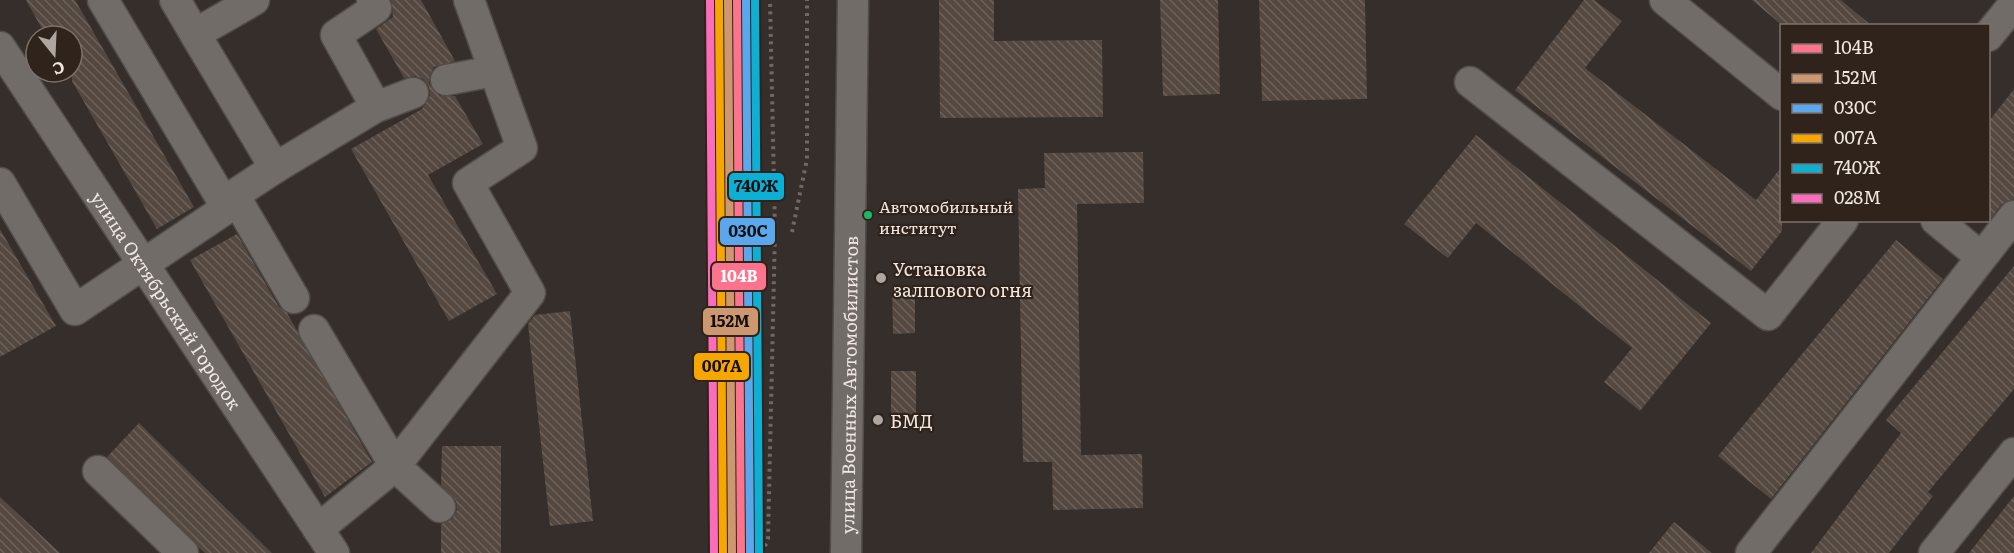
<svg xmlns="http://www.w3.org/2000/svg" width="2014" height="553" font-family="Literata,serif">
  <style>
    .building { fill: url(#building-back-hatch) }
    .lines { fill: none; stroke-linecap: round; stroke-linejoin: round }
    .minor-casing { stroke: #534d49; stroke-width: 33 }
    .path { stroke: #6e6965; stroke-width: 4; stroke-dasharray: 3 4.5; stroke-linecap: butt }
    .minor { stroke: #726c69; stroke-width: 30 }
    .rail-1-casing { stroke: #30231b; stroke-width: 12 }
    .rail-2-casing { stroke: #30231b; stroke-width: 12 }
    .rail-3-casing { stroke: #30231b; stroke-width: 12 }
    .rail-4-casing { stroke: #30231b; stroke-width: 12 }
    .rail-5-casing { stroke: #30231b; stroke-width: 12 }
    .rail-6-casing { stroke: #30231b; stroke-width: 12 }
    .rail-1 { stroke: #fc738d; stroke-width: 8 }
    .rail-2 { stroke: #cd976f; stroke-width: 8 }
    .rail-3 { stroke: #5aa8eb; stroke-width: 8 }
    .rail-4 { stroke: #f7a600; stroke-width: 8 }
    .rail-5 { stroke: #0dafd3; stroke-width: 8 }
    .rail-6 { stroke: #fb6dba; stroke-width: 8 }
    .bus-dot { fill: #1ab867; stroke: #30231b; stroke-width: 2 }
    .poi-dot { fill: #afa6a2; stroke: #30231b; stroke-width: 2 }
    .labels { text-anchor: middle; dominant-baseline: central; stroke-width: 4.5; stroke-linejoin: round; paint-order: stroke }
    .bus-label { font-size: 16px; fill: #f1e7e2; stroke: #30231b; text-anchor: start }
    .poi-label { font-size: 18px; fill: #f1e7e2; stroke: #30231b; text-anchor: start }
    .street-label { font-size: 18px; fill: #f1e7e2; stroke: #30231b }
    .line-badge { stroke: #30231b; stroke-width: 2 }
    .badge-label { font-size: 16px; text-anchor: middle; font-weight: bold; fill: #fff }
    .pale-badge-label { font-size: 16px; text-anchor: middle; font-weight: bold; fill: #111 }
  </style>
  <defs>
    <pattern id="building-back-hatch" width="6" height="6" patternUnits="userSpaceOnUse" patternTransform="scale(1.5)"><rect width="6" height="6" fill="#544841"/><path d="M-1 5l2 2M0 0l6 6M5-1l2 2" fill="none" stroke="#6d625c"/></pattern>
  </defs>
  <rect width="100%" height="100%" fill="#352e2a"/>
  <path class="building" d="M26 0H75L194 207 157 229 72 81V36H46Z
    M391 0H421L455 61 434 67 430 75 429 84 440 96H455L483 144 428 175 497 294 449 321 351 149 422 109 430 96 429 87 423 79 415 76 404 78 376 29 393 17Z
    M939 0H994V41L1102 40 1103 117 940 118Z
    M1160 0H1218L1220 94 1163 96Z
    M1259 0H1365L1367 99 1262 101Z
    M1584 0H1594L1622 21 1585 68 1756 200 1782 166V231L1751 271 1515 90Z
    M1752 0H1841L1872 26H1783Z
    M2014 89V199L2001 205 1989 221V121Z
    M1476 135 1711 323 1640 411 1604 382 1632 348 1476 223 1448 258 1404 224Z
    M1143 152 1144 203 1077 204 1081 455 1142 454 1143 508 1053 510 1052 462H1023L1018 189 1045 188 1044 153Z
    M0 229 56 326 0 357Z
    M237 234 279 307 287 313 372 462 325 497 190 260Z
    M1896 240 1943 279 1771 499 1718 456Z
    M2014 266V389L1928 492 1933 496 1889 553H1811L1901 433 1886 420Z
    M892 288H915V333L893 334Z
    M570 311 593 521 550 526 528 324 535 315Z
    M891 371H916V414L891 416Z
    M139 423 272 553H205L199 548 107 457Z
    M442 446H501V553H441V524L452 519 457 510 456 501 441 485Z
    M2014 496V553H1969Z
    M0 497 60 553H0Z
    M1674 522 1712 553H1649Z"/>
  <g class="lines">
    <defs>
      <g id="minor">
        <path d="M103 0 227 208"/>
        <path d="M175 0 195 34 254 0"/>
        <path d="M372 0 376 8 336 35 376 107"/>
        <path d="M1665 0 1782 95"/>
        <path d="M195 34 275 168"/>
        <path d="M1988 36 2014 4"/>
        <path id="s1" d="M0 47 334 553"/>
        <path d="M446 80 494 71"/>
        <path d="M1470 82 1768 315 1843 220"/>
        <path d="M0 183 75 310 227 208 234 195 275 168 376 107 413 93"/>
        <path d="M234 195 294 298"/>
        <path d="M1936 220 1981 257"/>
        <path d="M314 330 395 466 440 507"/>
        <path d="M98 471 183 553"/>
        <path d="M318 529 395 466 530 293 468 183 522 148 469 0"/>
        <path id="s2" d="M846 553 853 0"/>
        <path d="M1751 553 2014 216"/>
        <path d="M1934 553 2014 453"/>
      </g>
    </defs>
    <use href="#minor" class="minor-casing"/>
    <path class="path" d="M792 232 807 159V0
      M762 553 768 539 775 231 770 0"/>
    <use href="#minor" class="minor"/>
    <defs>
      <path id="rail-1" d="M737 0 741 553"/>
      <path id="rail-2" d="M728 0 732 553"/>
      <path id="rail-3" d="M746 0 750 553"/>
      <path id="rail-4" d="M719 0 723 553"/>
      <path id="rail-5" d="M755 0 759 553"/>
      <path id="rail-6" d="M710 0 714 553"/>
    </defs>
    <use href="#rail-1" class="rail-1-casing"/>
    <use href="#rail-2" class="rail-2-casing"/>
    <use href="#rail-3" class="rail-3-casing"/>
    <use href="#rail-4" class="rail-4-casing"/>
    <use href="#rail-5" class="rail-5-casing"/>
    <use href="#rail-6" class="rail-6-casing"/>
    <use href="#rail-1" class="rail-1"/>
    <use href="#rail-2" class="rail-2"/>
    <use href="#rail-3" class="rail-3"/>
    <use href="#rail-4" class="rail-4"/>
    <use href="#rail-5" class="rail-5"/>
    <use href="#rail-6" class="rail-6"/>
  </g>
  <circle class="bus-dot" cx="868" cy="215" r="5"/>
  <g class="poi-dot">
    <circle cx="881" cy="278" r="6"/>
    <circle cx="878" cy="420" r="6"/>
  </g>
  <g class="labels">
    <g class="bus-label">
      <text x="879" y="206">Автомобильный<tspan x="879" dy="21">институт</tspan></text>
    </g>
    <g class="poi-label">
      <text x="893" y="268">Установка<tspan x="893" dy="21">залпового огня</tspan></text>
      <text x="890" y="420">БМД</text>
    </g>
    <g class="street-label">
      <text stroke="none"><textPath href="#s1" startOffset="303">улица Октябрьский Городок</textPath></text>
      <text stroke="none"><textPath href="#s2" startOffset="168">улица Военных Автомобилистов</textPath></text>
    </g>
  </g>
  <g class="line-badge">
    <rect x="728" y="172" width="57" height="29" rx="6" fill="#0dafd3"/>
    <rect x="719" y="217" width="57" height="29" rx="6" fill="#5aa8eb"/>
    <rect x="711" y="262" width="56" height="29" rx="6" fill="#fc738d"/>
    <rect x="702" y="307" width="57" height="29" rx="6" fill="#cd976f"/>
    <rect x="693" y="352" width="57" height="29" rx="6" fill="#f7a600"/>
  </g>
  <g class="badge-label">
    <text x="739" y="282">104В</text>
  </g>
  <g class="pale-badge-label">
    <text x="756" y="192">740Ж</text>
    <text x="748" y="237">030C</text>
    <text x="730" y="327">152М</text>
    <text x="722" y="372">007А</text>
  </g>
  <rect x="1780" y="24" width="210" height="198" fill="#30231b" stroke="#7d716b" stroke-width="1.5"/>
  <rect x="1792" y="44" width="30" height="9" fill="#fc738d" stroke="#7d716b" stroke-width="1.5"/>
  <text x="1834" y="54" font-size="18" fill="#f1e7e2">104В</text>
  <rect x="1792" y="74" width="30" height="9" fill="#cd976f" stroke="#7d716b" stroke-width="1.5"/>
  <text x="1834" y="84" font-size="18" fill="#f1e7e2">152М</text>
  <rect x="1792" y="104" width="30" height="9" fill="#5aa8eb" stroke="#7d716b" stroke-width="1.5"/>
  <text x="1834" y="114" font-size="18" fill="#f1e7e2">030C</text>
  <rect x="1792" y="134" width="30" height="9" fill="#f7a600" stroke="#7d716b" stroke-width="1.5"/>
  <text x="1834" y="144" font-size="18" fill="#f1e7e2">007А</text>
  <rect x="1792" y="164" width="30" height="9" fill="#0dafd3" stroke="#7d716b" stroke-width="1.5"/>
  <text x="1834" y="174" font-size="18" fill="#f1e7e2">740Ж</text>
  <rect x="1792" y="194" width="30" height="9" fill="#fb6dba" stroke="#7d716b" stroke-width="1.5"/>
  <text x="1834" y="204" font-size="18" fill="#f1e7e2">028М</text>
  <g transform="translate(54 54) rotate(162)"><circle r="28" fill="#30231b" stroke="#7d716b" stroke-width="1.5"/>
  <path d="M0-4.5L10 22L0 15L-10 22Z" fill="#afa6a2"/>
  <text y="-9" font-size="16" font-weight="bold" text-anchor="middle" fill="#f1e7e2">С</text>
  </g>
</svg>
